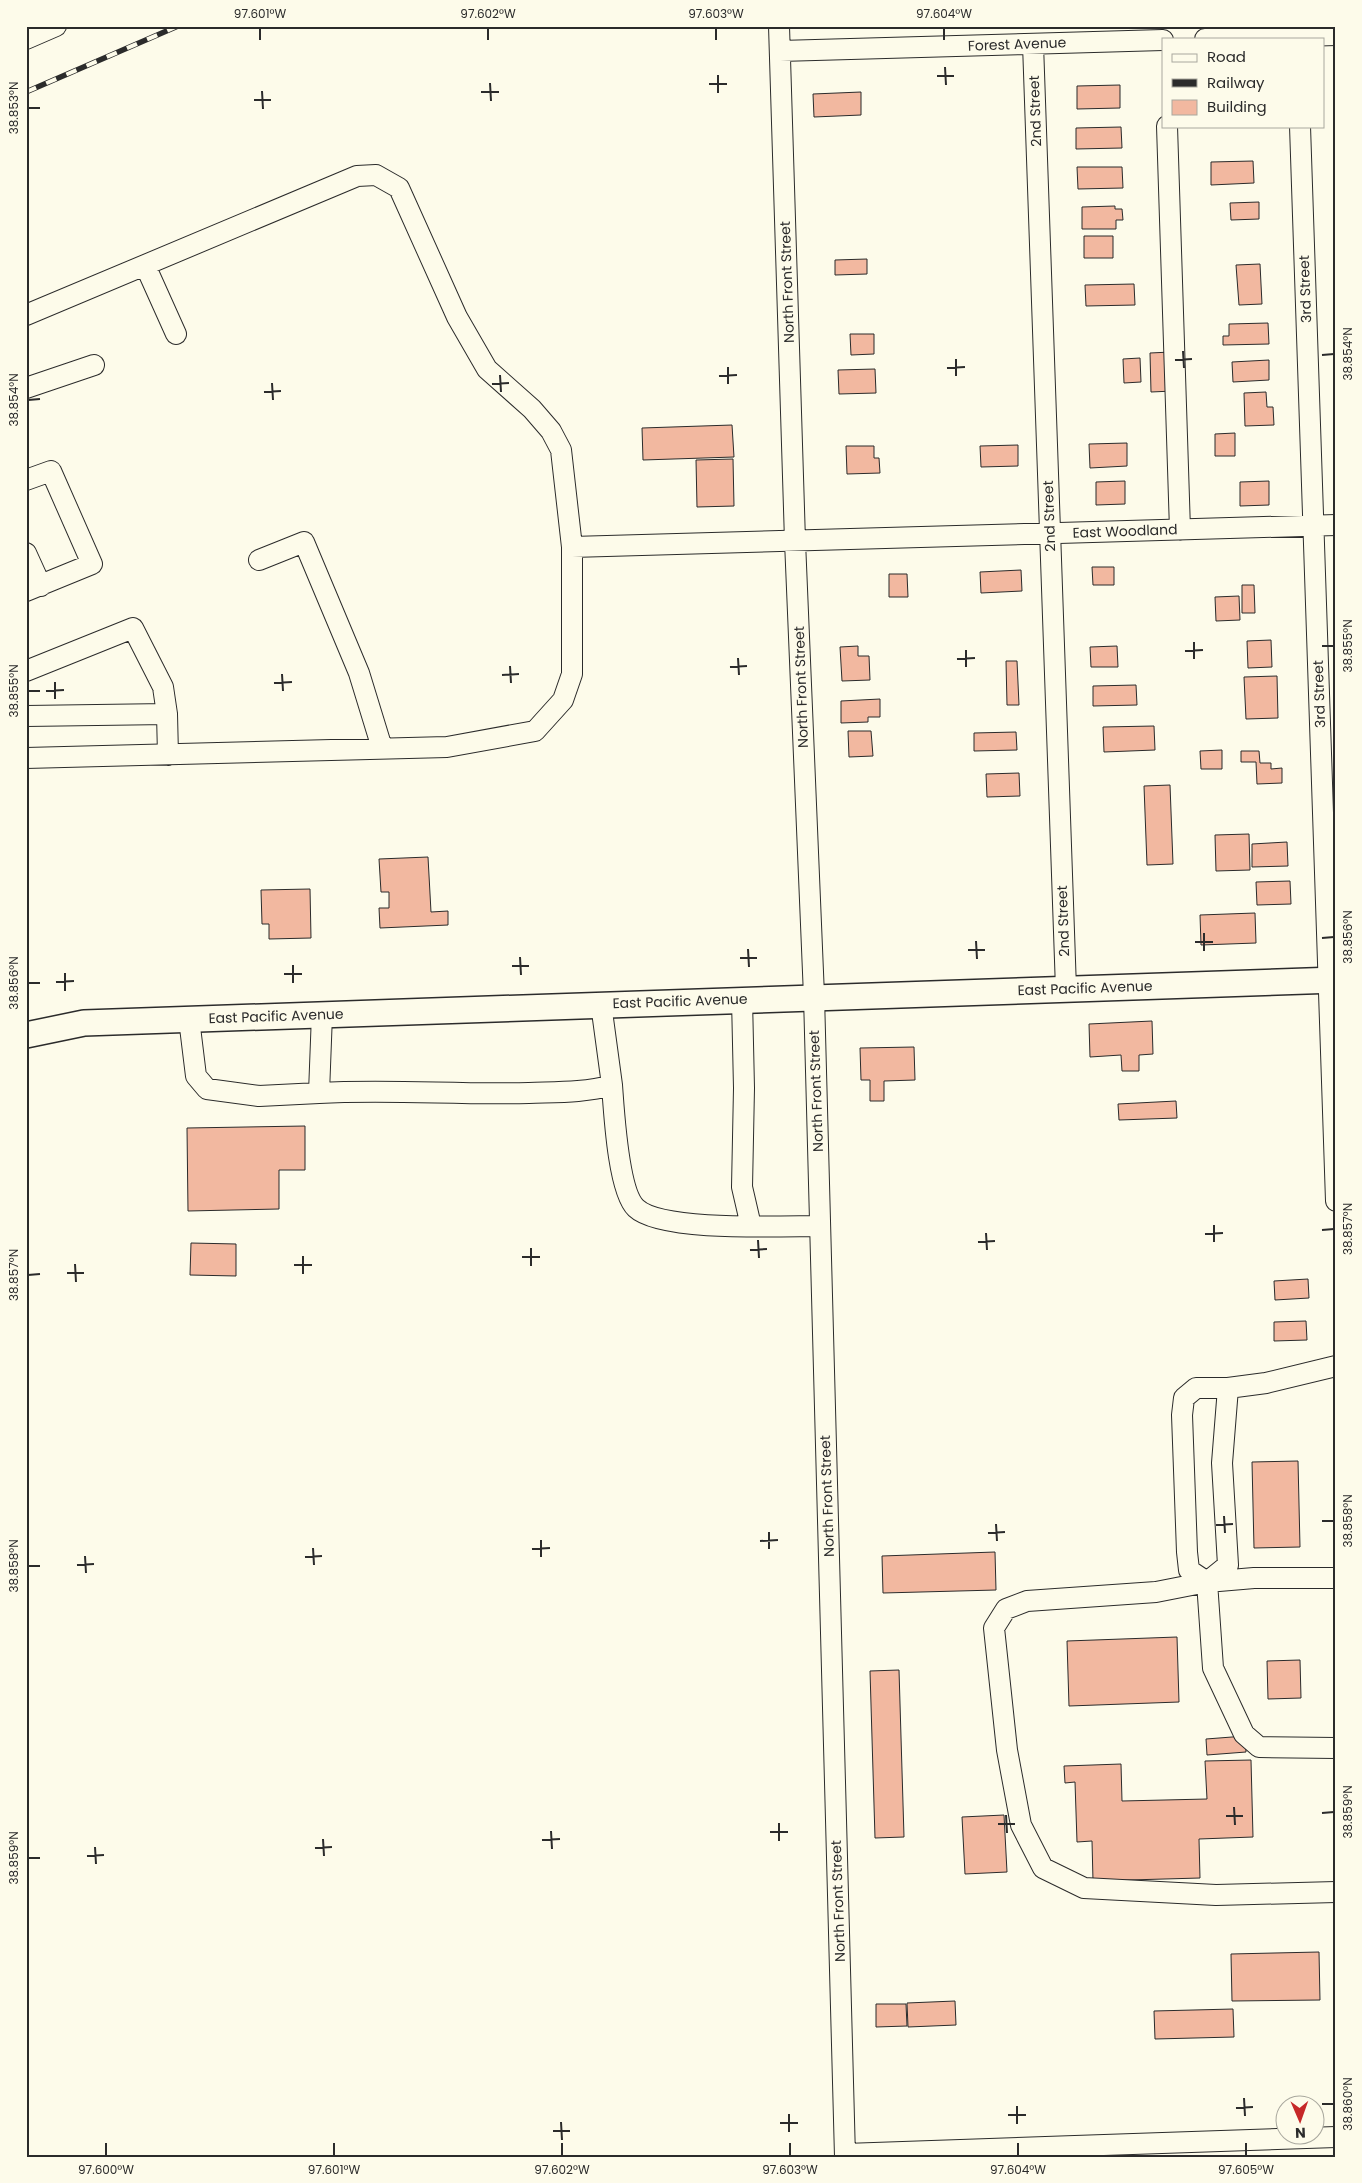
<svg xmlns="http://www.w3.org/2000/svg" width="1362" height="2183" font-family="Poppins,sans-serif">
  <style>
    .building { fill: #f2b8a0; stroke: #2b2b2b }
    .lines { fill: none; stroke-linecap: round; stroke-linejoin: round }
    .minor-casing { stroke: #2b2b2b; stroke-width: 22 }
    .major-casing { stroke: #2b2b2b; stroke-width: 28 }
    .minor { stroke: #fdfbea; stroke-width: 20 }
    .major { stroke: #fdfbea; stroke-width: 25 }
    .rail-casing { stroke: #2b2b2b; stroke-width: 5.5 }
    .rail { stroke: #fdfbea; stroke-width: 4; stroke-dasharray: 11; stroke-linecap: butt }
    .ticks { fill: none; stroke: #2b2b2b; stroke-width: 2 }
    .labels { text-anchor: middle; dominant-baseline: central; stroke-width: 4; stroke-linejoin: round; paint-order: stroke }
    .street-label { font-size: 14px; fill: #2b2b2b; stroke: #fdfbea }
    .neatline { fill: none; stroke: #2b2b2b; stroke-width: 2 }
    .ticks-label { font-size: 12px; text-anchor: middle; fill: #2b2b2b }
  </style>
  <rect width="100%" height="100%" fill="#fdfbea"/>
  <path class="building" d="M1120 85V108L1077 109V86Z
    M861 92V115L814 117 813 94Z
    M1121 127 1122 148 1076 149V128Z
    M1253 161 1254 183 1211 185V162Z
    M1077 167H1122L1123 188 1078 189Z
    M1259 202V219L1231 220 1230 203Z
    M1115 206V209H1122L1123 220H1116V229H1082V207Z
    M1084 236H1113V258H1084Z
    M867 259V274L835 275V260Z
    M1260 264 1262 304 1239 305 1236 265Z
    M1134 284 1135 305 1086 306 1085 285Z
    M1268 323 1269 344 1223 345V336H1229V324Z
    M850 334H874V354L851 355Z
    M1171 352 1173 391 1151 392 1150 353Z
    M1140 358 1141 382 1124 383 1123 359Z
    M1269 360V380L1233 382 1232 362Z
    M875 369 876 393 839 394 838 370Z
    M1266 392 1267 407H1273L1274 425 1245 426 1244 393Z
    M732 425 734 457 643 460 642 428Z
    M1235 433V456H1215V434Z
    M1127 443V466L1090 468 1089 444Z
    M1018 445V466L981 467 980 446Z
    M846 446H874V458H879L880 473 847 474Z
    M733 459 734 506 697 507 696 460Z
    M1125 481V504L1096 505V482Z
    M1269 481V505L1240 506V482Z
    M1092 567H1114V585H1093Z
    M1021 570 1022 591 981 593 980 572Z
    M889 574H907L908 597H889Z
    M1242 585H1254L1255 613H1242Z
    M1239 596 1240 620 1216 621 1215 597Z
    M1271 640 1272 667 1248 668 1247 641Z
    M858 646V656H869L870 680 842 681 840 647Z
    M1117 646 1118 667H1091L1090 647Z
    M1006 661H1017L1019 705H1007Z
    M1277 676 1278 718 1246 719 1244 677Z
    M1136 685 1137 705 1093 706V686Z
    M880 699V717H868V722L841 723V701Z
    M1154 726 1155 750 1104 752 1103 727Z
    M848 731H871L873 756 849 757Z
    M1016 732 1017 750 974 751V733Z
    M1222 750V769H1201L1200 751Z
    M1241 751H1259L1260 763H1271V769L1282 768V783L1257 784 1256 762H1241Z
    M1019 773 1020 796 987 797 986 774Z
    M1170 785 1173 864 1147 865 1144 786Z
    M1249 834 1250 870 1216 871 1215 835Z
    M1287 842 1288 866 1252 867V844Z
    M428 857 431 912 448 911V925L380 928 379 908H389V892H381L379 859Z
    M1290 881 1291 904 1257 905 1256 882Z
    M310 889 311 938 269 939V924H262L261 890Z
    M1255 913 1256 943 1201 945 1200 915Z
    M1152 1021 1153 1054 1139 1055V1071H1122L1121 1055 1090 1057 1089 1024Z
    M914 1047 915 1080 884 1081V1101H870V1080H861L860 1048Z
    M1176 1101 1177 1118 1119 1120 1118 1104Z
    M305 1126V1170H279V1209L188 1211 187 1128Z
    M191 1243 236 1244V1276L190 1275Z
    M1308 1279 1309 1298 1275 1300 1274 1281Z
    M1306 1321 1307 1340 1274 1341V1322Z
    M1298 1461 1300 1547 1254 1548 1252 1462Z
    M995 1552 996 1590 883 1593 882 1556Z
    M1177 1637 1179 1702 1069 1706 1067 1641Z
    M1300 1660 1301 1698 1268 1699 1267 1661Z
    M899 1670 904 1837 875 1838 870 1671Z
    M1245 1736 1246 1752 1207 1755 1206 1739Z
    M1251 1760 1253 1837 1199 1839 1200 1878 1093 1881 1092 1841 1077 1842 1075 1782 1065 1783 1064 1766 1121 1764 1122 1801 1207 1799 1205 1761Z
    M1004 1815 1007 1872 965 1874 962 1817Z
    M1319 1952 1320 2000 1232 2001 1231 1954Z
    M955 2001 956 2025 908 2027 907 2003Z
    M876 2004H906L907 2026 876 2027Z
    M1233 2009 1234 2037 1155 2039 1154 2011Z"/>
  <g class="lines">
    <defs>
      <path id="minor" d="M779 26 795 541 814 996 845 2157
        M26 39 56 26
        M1205 39 1336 35
        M1033 44 1066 989
        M780 51 1163 40
        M1167 126 1180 530
        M1300 126 1336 1201
        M145 265 176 334
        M26 315 357 176 376 175 399 188 457 317 487 369 532 409 551 431 561 450 572 547V674L563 700 535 731 447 747 26 758
        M26 388 94 365
        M26 480 51 471 92 564 26 591
        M572 547 1336 525
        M26 553 41 586
        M259 560 304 542 359 673 382 748
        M26 671 133 628 163 687 167 714 168 755
        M26 716 167 714
        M742 999 744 1088 742 1187 751 1226
        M322 1014 319 1093C389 1089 459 1095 529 1093 557 1092 584 1093 612 1085L601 1004
        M189 1019 196 1076 207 1089 259 1096 319 1093
        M612 1085C614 1111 618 1191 636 1208 661 1232 782 1226 820 1226
        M1336 1578H1254L1207 1582 1156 1592 1027 1601 1006 1609 994 1628 1007 1750 1021 1825 1043 1868 1084 1888 1216 1895 1336 1892
        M1207 1582 1189 1570 1187 1552 1182 1415 1184 1398 1196 1388H1228L1266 1383 1336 1366
        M1207 1582 1213 1668 1244 1734 1259 1747 1336 1748
        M1207 1582 1228 1565 1222 1463 1228 1388
        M845 2154 1336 2137"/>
      <path id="major" d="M26 1035 84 1023 1336 980"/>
    </defs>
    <use href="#minor" class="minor-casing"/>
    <use href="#major" class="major-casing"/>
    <use href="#minor" class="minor"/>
    <use href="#major" class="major"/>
    <defs>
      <path id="rail" d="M26 92 178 26"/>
    </defs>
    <use href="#rail" class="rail-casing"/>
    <use href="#rail" class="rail"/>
  </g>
  <path class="ticks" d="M260 28V40M488 28V40M716 28V40M944 28V40M945 67 946 85M718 75V93M937 76H954M490 83 491 101M709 84H727M262 91 263 109M481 92H499M254 100H271M28 108H40M1183 351 1184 368M1322 355 1334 354M956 359V376M1175 360 1192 359M728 367V384M947 368 965 367M500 375 501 392M719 376 737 375M272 383 273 400M492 384 509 383M264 392 281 391M28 400 40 399M1194 642V659M1322 646H1334M966 650V667M1185 651 1203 650M738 658 739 675M957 659 975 658M510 666 511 683M730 667 747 666M282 674 283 691M502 675 519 674M55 682V699M274 683 292 682M28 691H40M46 691 64 690M1204 933V951M1322 938 1334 937M976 941 977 959M1195 942H1213M748 949 749 967M968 950H985M520 957 521 975M740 958H757M293 965V983M512 966H529M65 973V991M284 974H302M56 982 74 981M28 983H40M1214 1225V1242M1322 1230 1334 1229M986 1233 987 1250M1205 1234 1223 1233M758 1240 759 1258M978 1242 995 1241M531 1248V1266M750 1250 767 1249M303 1256V1274M522 1257H540M75 1264 76 1282M294 1265H312M67 1273H84M28 1275 40 1274M1224 1516 1225 1533M1322 1521H1334M996 1524 997 1541M1216 1525 1233 1524M769 1532V1549M988 1533 1005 1532M541 1540V1557M760 1541 778 1540M313 1548 314 1565M532 1549 550 1548M85 1556 86 1573M305 1557 322 1556M77 1565 94 1564M28 1566H40M1234 1807 1235 1825M1322 1813 1334 1812M1006 1815 1007 1833M1226 1816H1243M779 1823V1841M998 1824H1015M551 1831 552 1849M770 1832H788M323 1839 324 1856M542 1840 560 1839M95 1847 96 1864M315 1848 332 1847M87 1856 104 1855M28 1858H40M1244 2098 1245 2116M1322 2104H1334M1017 2106V2124M1236 2108 1253 2107M789 2114V2132M1008 2115H1026M561 2122 562 2140M780 2123H798M553 2131H570M106 2143V2156M334 2143V2156M562 2143V2156M790 2143V2156M1018 2143V2156M1246 2143V2156"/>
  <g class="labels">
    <g class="street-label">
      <text transform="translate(1017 44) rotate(-2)">Forest Avenue</text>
      <text transform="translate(1035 111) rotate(-92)">2nd Street</text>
      <text transform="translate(787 282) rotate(-92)">North Front Street</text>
      <text transform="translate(1305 289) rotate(-92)">3rd Street</text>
      <text transform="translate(1049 516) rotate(-92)">2nd Street</text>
      <text transform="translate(1125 531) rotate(-2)">East Woodland</text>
      <text transform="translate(801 687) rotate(-92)">North Front Street</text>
      <text transform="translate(1319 694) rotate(-92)">3rd Street</text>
      <text transform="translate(1063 921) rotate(-92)">2nd Street</text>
      <text transform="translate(1085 988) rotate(-2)">East Pacific Avenue</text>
      <text transform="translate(680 1001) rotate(-2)">East Pacific Avenue</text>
      <text transform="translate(276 1016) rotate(-2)">East Pacific Avenue</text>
      <text transform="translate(816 1091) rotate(-92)">North Front Street</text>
      <text transform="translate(827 1496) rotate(-92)">North Front Street</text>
      <text transform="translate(838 1901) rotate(-92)">North Front Street</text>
    </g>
  </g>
  <rect width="1362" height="2183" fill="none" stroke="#fdfbea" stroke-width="55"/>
  <rect x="1162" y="38" width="162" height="90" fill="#fdfbea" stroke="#a9a89e"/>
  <rect x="1172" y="54" width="25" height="8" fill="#fdfbea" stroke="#a9a89e"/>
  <text x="1207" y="62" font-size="15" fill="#2b2b2b">Road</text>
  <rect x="1172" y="79" width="25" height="8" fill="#2b2b2b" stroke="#a9a89e"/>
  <text x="1207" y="88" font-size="15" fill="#2b2b2b">Railway</text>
  <rect x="1172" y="100" width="25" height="15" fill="#f2b8a0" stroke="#a9a89e"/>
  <text x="1207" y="112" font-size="15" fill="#2b2b2b">Building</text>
  <g transform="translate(1300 2120) rotate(178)"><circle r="24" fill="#fdfbea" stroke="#a9a89e"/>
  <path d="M0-4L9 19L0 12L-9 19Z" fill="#c62828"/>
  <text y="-8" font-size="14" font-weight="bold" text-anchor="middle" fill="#2b2b2b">N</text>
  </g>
  <rect x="28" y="28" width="1306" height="2128" class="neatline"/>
  <g class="ticks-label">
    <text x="260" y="18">97.601°W</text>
    <text x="488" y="18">97.602°W</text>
    <text x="716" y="18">97.603°W</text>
    <text x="944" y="18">97.604°W</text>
    <text transform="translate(14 108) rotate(-90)" y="4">38.853°N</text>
    <text transform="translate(1348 354) rotate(-90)" y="4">38.854°N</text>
    <text transform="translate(14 400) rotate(-90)" y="4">38.854°N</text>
    <text transform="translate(1348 646) rotate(-90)" y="4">38.855°N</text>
    <text transform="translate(14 691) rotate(-90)" y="4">38.855°N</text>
    <text transform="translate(1348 937) rotate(-90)" y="4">38.856°N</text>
    <text transform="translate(14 983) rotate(-90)" y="4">38.856°N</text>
    <text transform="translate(1348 1229) rotate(-90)" y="4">38.857°N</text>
    <text transform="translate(14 1275) rotate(-90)" y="4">38.857°N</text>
    <text transform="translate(1348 1521) rotate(-90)" y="4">38.858°N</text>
    <text transform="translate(14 1566) rotate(-90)" y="4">38.858°N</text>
    <text transform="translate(1348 1812) rotate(-90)" y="4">38.859°N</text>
    <text transform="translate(14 1858) rotate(-90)" y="4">38.859°N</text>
    <text transform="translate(1348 2104) rotate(-90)" y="4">38.860°N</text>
    <text x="106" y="2174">97.600°W</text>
    <text x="334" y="2174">97.601°W</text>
    <text x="562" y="2174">97.602°W</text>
    <text x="790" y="2174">97.603°W</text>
    <text x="1018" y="2174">97.604°W</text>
    <text x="1246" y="2174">97.605°W</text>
  </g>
</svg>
